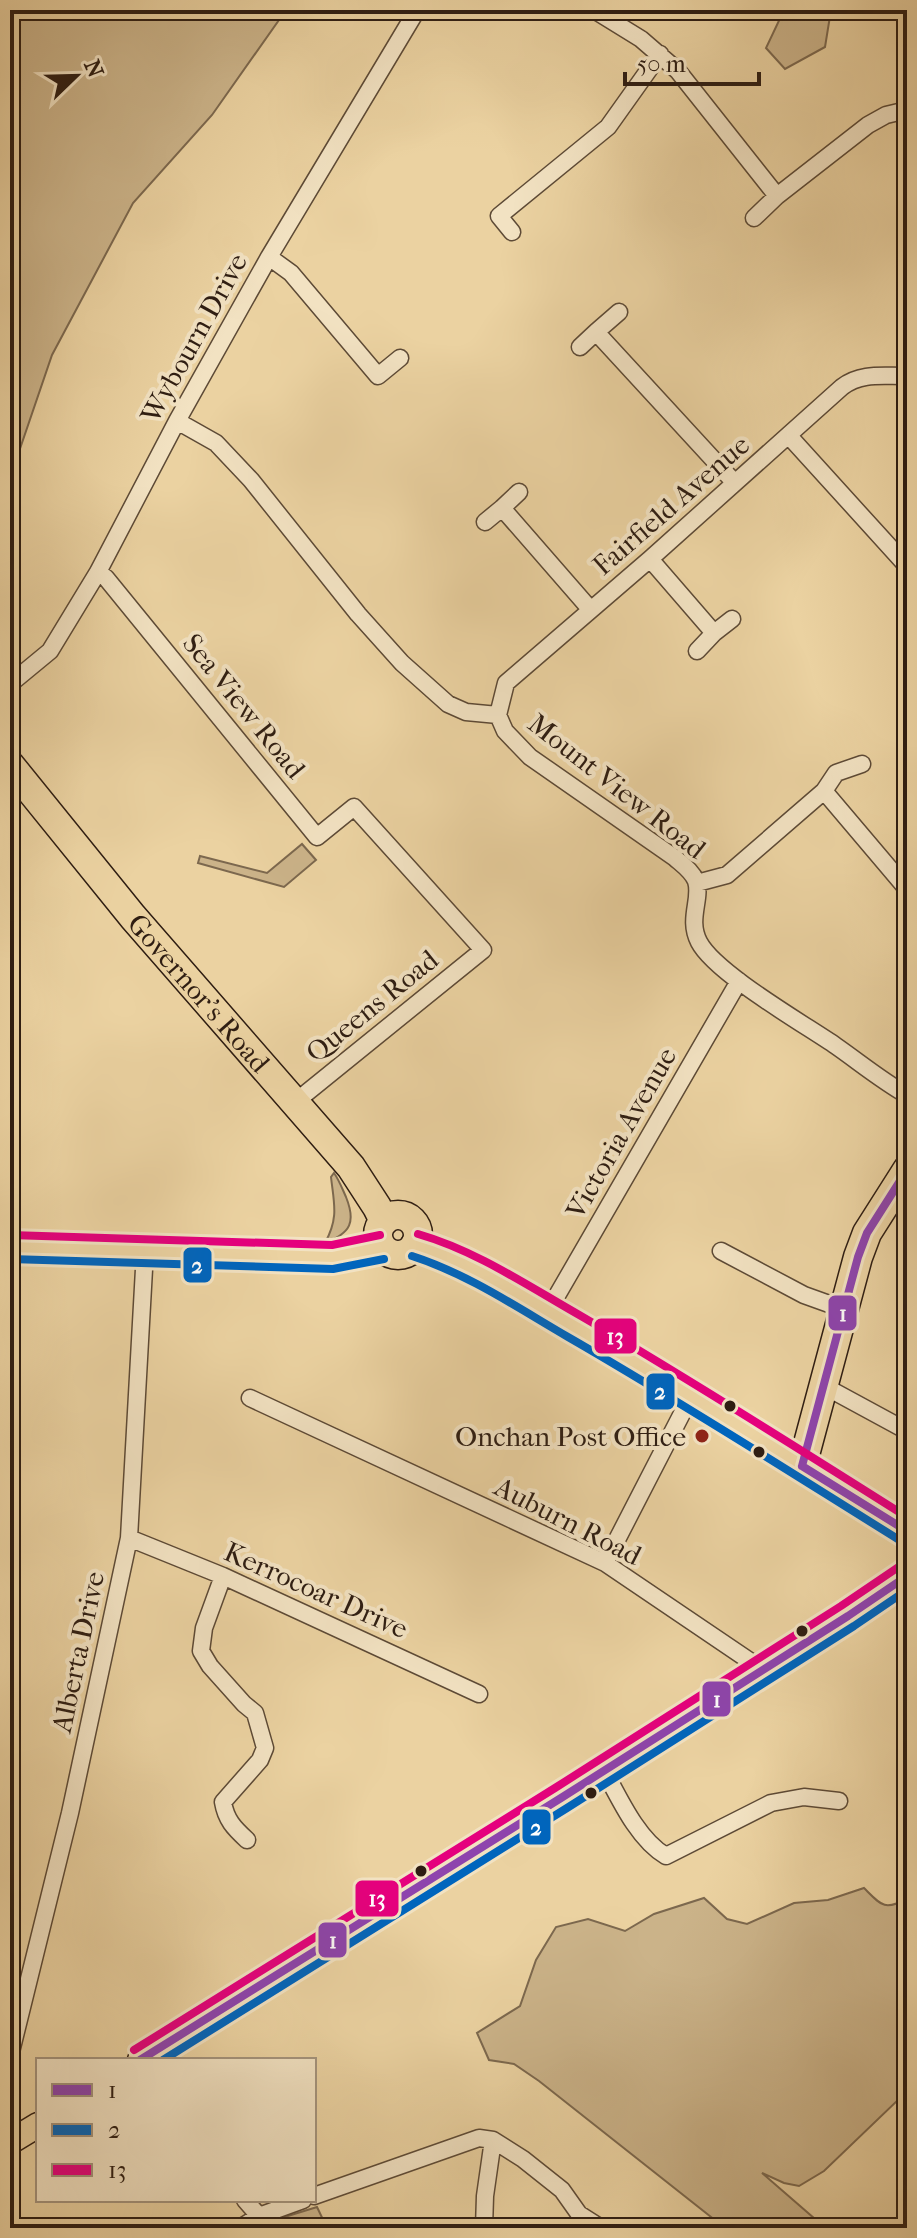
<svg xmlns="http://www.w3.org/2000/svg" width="917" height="2238" font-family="'IM FELL French Canon',serif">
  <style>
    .green { fill: #cbb389; stroke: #7c684e; stroke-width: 2 }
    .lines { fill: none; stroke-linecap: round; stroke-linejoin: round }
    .street-casing { stroke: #5d4a36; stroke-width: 19 }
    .primary-casing { stroke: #2e1d12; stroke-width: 27 }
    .highway-casing { stroke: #2e1d12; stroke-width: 31 }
    .street { stroke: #f2e2c2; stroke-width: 16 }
    .primary { stroke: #ebd2a1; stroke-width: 24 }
    .highway { stroke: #ebd2a1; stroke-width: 28 }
    .bus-1-casing { stroke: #f2e2c2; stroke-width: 14 }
    .bus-2-casing { stroke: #f2e2c2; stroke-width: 14 }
    .bus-3-casing { stroke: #f2e2c2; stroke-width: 14 }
    .bus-1 { stroke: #8e44ad; stroke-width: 8 }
    .bus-2 { stroke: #0065bd; stroke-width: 8 }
    .bus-3 { stroke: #e5007d; stroke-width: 8 }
    .bus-dot { fill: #2e1d12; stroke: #f2e2c2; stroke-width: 3 }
    .poi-dot { fill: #8f2418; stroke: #f2e2c2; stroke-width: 3 }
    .labels { text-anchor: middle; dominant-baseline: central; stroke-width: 8; stroke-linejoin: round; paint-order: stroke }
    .street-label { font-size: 28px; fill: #2e1d12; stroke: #f2e2c2 }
    .poi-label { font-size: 28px; fill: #2e1d12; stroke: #f2e2c2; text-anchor: end }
    .line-badge { stroke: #f2e2c2; stroke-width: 3 }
    .badge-label { font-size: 22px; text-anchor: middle; font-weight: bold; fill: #fff }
  </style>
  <rect width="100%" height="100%" fill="#ebd2a1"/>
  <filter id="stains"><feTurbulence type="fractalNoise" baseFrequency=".0025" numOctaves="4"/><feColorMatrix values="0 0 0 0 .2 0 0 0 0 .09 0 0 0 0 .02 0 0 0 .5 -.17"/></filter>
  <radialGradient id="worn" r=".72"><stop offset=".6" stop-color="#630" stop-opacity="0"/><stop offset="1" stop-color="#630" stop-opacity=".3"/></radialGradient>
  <path class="green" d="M10 10H286L212 115 133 203 52 355 10 478Z
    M784 10H831L825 47 785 69 766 48Z
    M302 844 316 860 284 887 198 863 200 856 267 873Z
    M334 1173C339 1180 342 1188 346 1197 356 1222 351 1233 325 1243 339 1217 334 1204 331 1177Z
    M864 1888C881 1905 884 1911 907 1899V2102L901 2097 824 2171 799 2186 784 2183 762 2173 815 2219 809 2228H725L539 2081 514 2064 489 2060 477 2033 520 2006 536 1960 556 1927 588 1919 625 1931 654 1914 704 1898 727 1919 747 1924 794 1903 828 1900Z
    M317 2207 327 2228H283L278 2219Z"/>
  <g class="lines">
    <defs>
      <path id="street" d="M594 10 641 39 678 71 777 196 868 125 886 115 907 110
        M754 218 777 196
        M512 232 499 216 608 127 660 54
        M269 257 291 273 378 376 400 358
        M619 312 596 332 734 482
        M580 347 596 332
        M177 421 216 443 251 480 358 614 402 663 448 704 466 712 498 715 505 731 530 757 675 858C683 865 692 871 696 881 702 899 687 919 699 942 715 973 804 1024 836 1046 859 1062 882 1081 907 1095
        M789 436 907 566
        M519 492 502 508 590 609
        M485 522 502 508
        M650 559 714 633 697 651
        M98 572 106 578 317 837 354 807 483 950 294 1103
        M714 633 732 619
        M10 684 50 651 98 572 177 421 269 257 417 10
        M498 715 506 683 650 559 842 387C860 373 881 376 902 376L907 373
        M824 791 907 889
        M697 883 727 875 824 791 836 773 862 764
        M721 1251 804 1295 843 1309
        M548 1311 739 981
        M824 1386 907 1431
        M250 1398 605 1563 763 1670
        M129 1538 223 1576 479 1694
        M605 1563 691 1396
        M223 1576 204 1628 201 1651 210 1666 244 1704 255 1713 265 1748 260 1760 223 1802C226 1820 234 1828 247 1840
        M604 1770C619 1798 638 1840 666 1856L771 1803 804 1797 839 1801
        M10 2056 70 1813 129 1538 145 1251
        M314 2196 479 2138 493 2140 523 2159 562 2190 579 2214 601 2228
        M245 2200 259 2216
        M240 2228 259 2216 303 2200
        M484 2228 485 2196 493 2140"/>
      <path id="primary" d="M10 1247 333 1257 382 1247
        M140 2060 561 1798 848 1616 907 1576
        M10 2142 38 2125"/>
      <g id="highway">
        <path id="s1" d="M10 765 133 917 351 1167 377 1207 384 1221"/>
        <circle cx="398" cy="1235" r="20"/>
        <path d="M415 1245 438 1252 480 1272 612 1348 691 1396 907 1531"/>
        <path d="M802 1466 858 1257 867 1233 907 1170"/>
      </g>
    </defs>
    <use href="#street" class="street-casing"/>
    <use href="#primary" class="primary-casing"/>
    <use href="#highway" class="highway-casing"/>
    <use href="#street" class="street"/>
    <use href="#primary" class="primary"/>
    <use href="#highway" class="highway"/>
    <defs>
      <path id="bus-1" d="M802 1466 858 1257 867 1233 907 1170
        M802 1466 907 1531
        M140 2060 561 1798 848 1616 907 1576"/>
      <path id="bus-2" d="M412 1256C468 1274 518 1308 568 1337 681 1402 790 1472 901 1541
        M10 1259 333 1269 384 1259
        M163 2060 567 1808 854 1626 907 1590"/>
      <path id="bus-3" d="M418 1234C477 1251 528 1286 581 1316 691 1380 799 1449 907 1517
        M10 1235 332 1245 380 1235
        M134 2050 555 1788 841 1606 900 1566"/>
    </defs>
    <use href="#bus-1" class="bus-1-casing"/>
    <use href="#bus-2" class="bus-2-casing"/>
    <use href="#bus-3" class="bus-3-casing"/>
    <use href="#bus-1" class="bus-1"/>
    <use href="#bus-2" class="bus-2"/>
    <use href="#bus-3" class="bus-3"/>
  </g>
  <g class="bus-dot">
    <circle cx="730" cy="1406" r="7"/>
    <circle cx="759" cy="1452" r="7"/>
    <circle cx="802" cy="1631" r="7"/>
    <circle cx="591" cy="1793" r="7"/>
    <circle cx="421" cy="1871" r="7"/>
  </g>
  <circle class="poi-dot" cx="702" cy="1436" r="8"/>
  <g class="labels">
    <g class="street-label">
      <text transform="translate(194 338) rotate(-61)">Wybourn Drive</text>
      <text transform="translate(671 505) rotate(-41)">Fairfield Avenue</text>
      <text transform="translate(244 706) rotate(51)">Sea View Road</text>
      <text transform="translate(617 786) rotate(38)">Mount View Road</text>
      <text stroke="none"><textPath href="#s1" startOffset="296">Governor's Road</textPath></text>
      <text transform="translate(372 1006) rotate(-39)">Queens Road</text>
      <text transform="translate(621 1133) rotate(-60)">Victoria Avenue</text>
      <text transform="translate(568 1521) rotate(27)">Auburn Road</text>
      <text transform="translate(316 1590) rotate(24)">Kerrocoar Drive</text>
      <text transform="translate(78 1652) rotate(-78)">Alberta Drive</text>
    </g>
    <g class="poi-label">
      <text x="686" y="1436">Onchan Post Office</text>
    </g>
  </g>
  <g class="line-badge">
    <rect x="182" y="1246" width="31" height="38" rx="8" fill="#0065bd"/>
    <rect x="827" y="1294" width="31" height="38" rx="8" fill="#8e44ad"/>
    <rect x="593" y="1317" width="45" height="38" rx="8" fill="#e5007d"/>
    <rect x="645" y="1372" width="31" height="39" rx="8" fill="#0065bd"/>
    <rect x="701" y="1680" width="31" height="38" rx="8" fill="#8e44ad"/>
    <rect x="521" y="1808" width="31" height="38" rx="8" fill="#0065bd"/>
    <rect x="354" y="1879" width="46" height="39" rx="8" fill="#e5007d"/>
    <rect x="317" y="1921" width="31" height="38" rx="8" fill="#8e44ad"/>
  </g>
  <g class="badge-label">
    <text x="197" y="1273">2</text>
    <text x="843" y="1321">1</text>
    <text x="615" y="1344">13</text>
    <text x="660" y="1399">2</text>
    <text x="717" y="1707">1</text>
    <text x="536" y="1835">2</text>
    <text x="377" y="1906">13</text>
    <text x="333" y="1948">1</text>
  </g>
  <rect width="917" height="2238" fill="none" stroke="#ebd2a1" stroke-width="40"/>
  <rect x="12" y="12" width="893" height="2214" fill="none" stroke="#2e1d12" stroke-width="4"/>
  <rect x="20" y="20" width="877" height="2198" fill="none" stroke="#2e1d12" stroke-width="2"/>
  <rect x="36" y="2058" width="280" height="144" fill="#f2e2c2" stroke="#a4937c" stroke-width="2"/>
  <rect x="52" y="2084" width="40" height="12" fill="#8e44ad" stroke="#a4937c" stroke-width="2"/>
  <text x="108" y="2098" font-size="24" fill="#2e1d12">1</text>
  <rect x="52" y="2124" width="40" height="12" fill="#0065bd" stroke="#a4937c" stroke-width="2"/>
  <text x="108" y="2138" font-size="24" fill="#2e1d12">2</text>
  <rect x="52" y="2164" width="40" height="12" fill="#e5007d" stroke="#a4937c" stroke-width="2"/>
  <text x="108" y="2178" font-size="24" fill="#2e1d12">13</text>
  <g transform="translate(76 76) rotate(67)" stroke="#f2e2c2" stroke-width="6" paint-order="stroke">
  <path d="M0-6L14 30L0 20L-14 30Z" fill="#2e1d12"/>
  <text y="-12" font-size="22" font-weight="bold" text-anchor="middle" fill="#2e1d12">N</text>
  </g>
  <path d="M625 72v12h134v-12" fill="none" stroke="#2e1d12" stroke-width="4"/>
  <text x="637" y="72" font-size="24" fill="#2e1d12" stroke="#f2e2c2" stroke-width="6" paint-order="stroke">50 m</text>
  <rect width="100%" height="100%" filter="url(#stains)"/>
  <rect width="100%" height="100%" fill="url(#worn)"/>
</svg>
